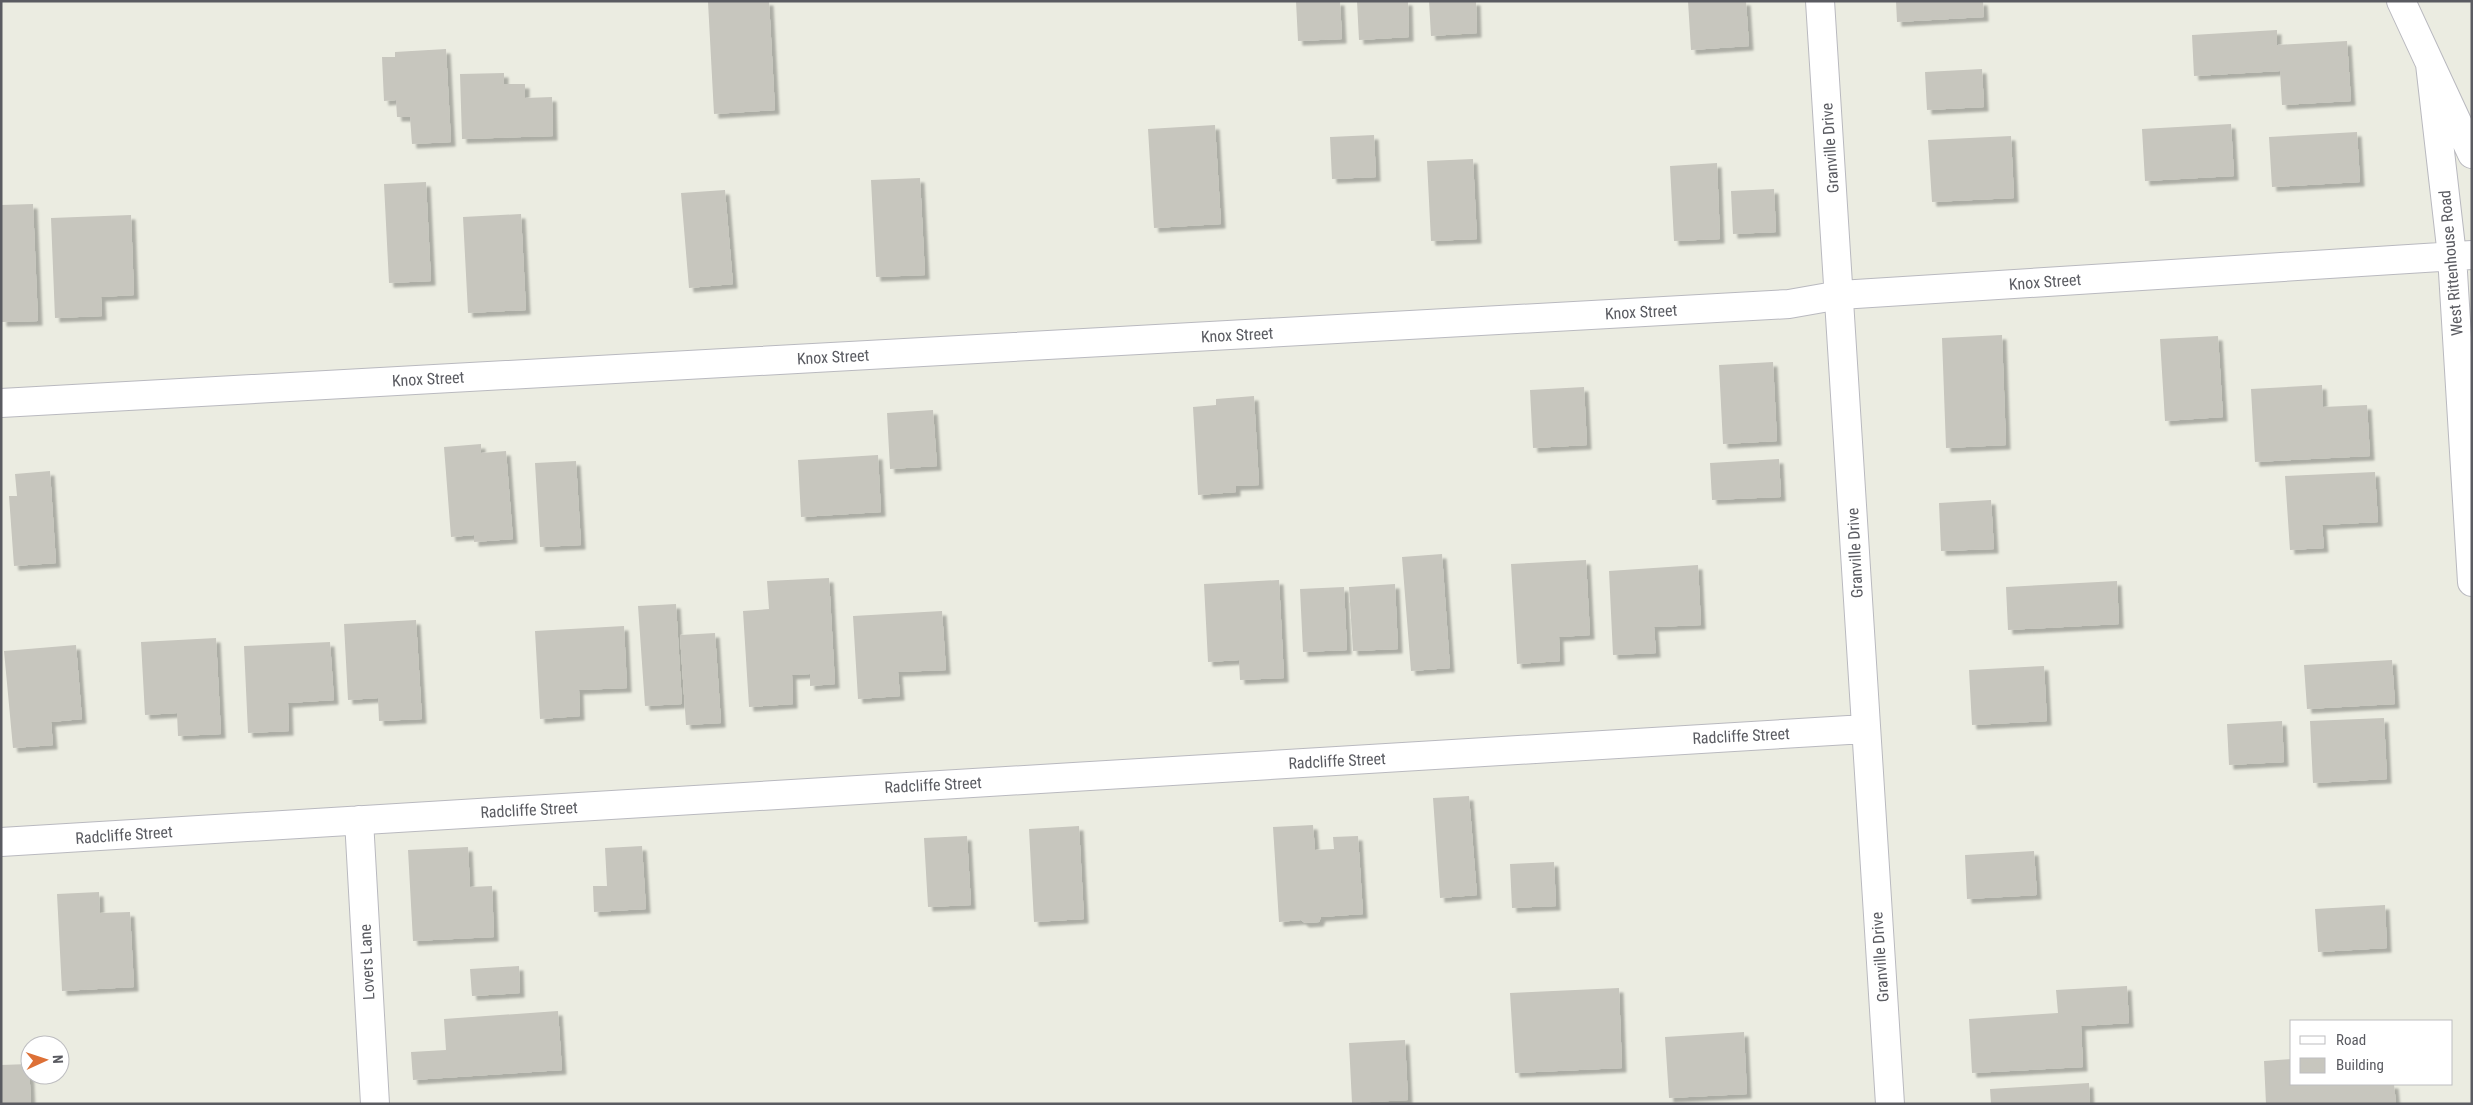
<svg xmlns="http://www.w3.org/2000/svg" width="2473" height="1105" font-family="'Roboto Condensed',sans-serif">
  <style>
    .building { fill: #c7c6be; filter: url(#shadow) }
    .lines { fill: none; stroke-linecap: round; stroke-linejoin: round }
    .street-casing { stroke: #b9b9bf; stroke-width: 30 }
    .street { stroke: #fff; stroke-width: 28 }
    .labels { text-anchor: middle; dominant-baseline: central; stroke-width: 4; stroke-linejoin: round; paint-order: stroke }
    .street-label { font-size: 16px; fill: #5a5b61; stroke: #fff }
  </style>
  <defs>
    <filter id="shadow"><feDropShadow dx="4.5" dy="4.5" stdDeviation="1" flood-color="#0004"/></filter>
  </defs>
  <rect width="100%" height="100%" fill="#ebece1"/>
  <path class="building" d="M769 1 775 110 714 114 708 2Z
    M1296 1H1340L1342 39 1298 41Z
    M1357 1H1408L1409 37 1359 40Z
    M1429 1H1476L1477 33 1431 36Z
    M1688 1H1746L1749 46 1691 50Z
    M1896 1H1983L1984 17 1897 22Z
    M2277 30V45L2347 41 2351 101 2282 105 2280 71 2194 76 2192 35Z
    M446 49 451 142 412 144 410 117H397L396 100 384 101 382 57H395V52Z
    M1982 69 1984 107 1927 110 1925 72Z
    M504 73V84H525V98L552 97 553 136 462 139 460 74Z
    M2231 124 2234 176 2145 181 2142 129Z
    M1215 125 1221 224 1154 228 1148 129Z
    M2357 132 2360 182 2272 187 2269 137Z
    M1374 135 1376 177 1332 179 1330 137Z
    M2011 136 2014 198 1932 202 1928 140Z
    M1473 159 1477 239 1431 241 1427 161Z
    M1717 163 1720 239 1674 241 1670 166Z
    M920 178 925 275 876 277 871 180Z
    M426 182 431 281 389 283 384 184Z
    M1774 189 1776 232 1733 234 1731 191Z
    M725 190 733 284 689 288 681 193Z
    M33 204 38 321 2 322 1 205Z
    M521 214 526 310 468 313 463 217Z
    M131 215 134 295 101 297 102 316 55 318 51 218Z
    M2002 335 2006 445 1946 448 1942 338Z
    M2218 336 2223 417 2165 421 2160 339Z
    M1773 362 1777 441 1723 444 1719 365Z
    M2322 385 2323 407 2367 405 2370 456 2255 462 2251 389Z
    M1584 387 1587 445 1533 448 1530 390Z
    M1254 396 1259 485 1236 486V492L1198 495 1193 407 1216 405V399Z
    M933 410 937 466 890 469 887 413Z
    M481 444V453L506 451 513 539 474 542V535L451 537 444 447Z
    M878 455 881 512 801 517 798 460Z
    M1779 459 1781 497 1712 500 1710 463Z
    M576 461 581 545 540 547 535 463Z
    M50 471 56 563 14 566 9 496H17L15 474Z
    M2375 472 2378 522 2322 525 2324 548 2290 550 2285 476Z
    M1991 500 1994 549 1941 551 1939 503Z
    M1442 554 1450 668 1411 671 1402 557Z
    M1586 560 1590 635 1559 637 1560 661 1517 664 1511 564Z
    M1698 565 1701 625 1654 627 1656 653 1613 655 1609 571Z
    M829 578 835 684 810 686V674L792 675 793 704 749 707 743 611 769 609 767 581Z
    M1279 580 1284 678 1240 680 1239 660 1208 662 1204 584Z
    M2117 581 2119 624 2008 630 2006 587Z
    M1395 584 1398 649 1353 651 1349 587Z
    M1344 587 1347 650 1303 652 1300 589Z
    M676 604 682 704 645 706 638 606Z
    M942 611 946 670 898 672 900 696 858 699 853 616Z
    M416 620 422 719 379 721 378 698 348 700 344 624Z
    M624 626 627 688 579 690 580 716 540 719 535 631Z
    M715 633 721 723 686 725 680 635Z
    M216 638 221 734 178 736 177 713 145 715 141 642Z
    M330 642 334 700 288 703 289 731 248 733 244 646Z
    M76 645 82 719 51 722 53 745 13 748 4 651Z
    M2392 660 2395 704 2307 709 2304 665Z
    M2044 666 2047 721 1972 725 1969 670Z
    M2384 718 2387 779 2313 783 2310 721Z
    M2282 721 2284 762 2229 765 2227 724Z
    M1469 796 1477 895 1440 898 1433 798Z
    M1313 825 1315 850 1334 849 1333 837 1358 836 1363 914 1321 917 1319 922 1305 923 1301 920 1279 922 1273 827Z
    M1079 826 1084 919 1034 922 1029 829Z
    M967 836 971 905 928 907 924 838Z
    M642 846 646 909 594 912 593 886H607L605 848Z
    M468 847 470 887 492 886 494 937 413 941 408 850Z
    M2034 851 2037 895 1967 899 1965 855Z
    M1554 862 1556 906 1512 908 1510 864Z
    M99 892 100 913 130 912 134 987 62 991 57 894Z
    M2385 905 2387 948 2318 952 2315 909Z
    M519 966 520 993 472 996 470 969Z
    M2127 986 2129 1023 2081 1026 2083 1067 1972 1073 1969 1019 2058 1013 2056 990Z
    M1619 988 1622 1068 1515 1073 1510 993Z
    M558 1011 562 1070 413 1080 411 1052 446 1050 444 1019Z
    M1744 1032 1747 1094 1669 1098 1665 1037Z
    M1405 1040 1408 1100 1352 1103 1349 1043Z
    M2292 1059V1084H2394L2396 1104H2266L2264 1061Z
    M29 1064 31 1104H1V1065Z
    M2089 1083 2090 1104H1991L1990 1089Z"/>
  <g class="lines">
    <defs>
      <path id="street" d="M1820 1 1890 1104
        M2401 1 2472 154
        M2430 64 2452 256 2472 582
        M1 403 1789 304 1840 295 2472 255
        M359 820 375 1104
        M1 842 1865 729"/>
    </defs>
    <use href="#street" class="street-casing"/>
    <use href="#street" class="street"/>
  </g>
  <g class="labels">
    <g class="street-label">
      <text transform="translate(1830 148) rotate(-94)">Granville Drive</text>
      <text transform="translate(2451 263) rotate(-95)">West Rittenhouse Road</text>
      <text transform="translate(2045 282) rotate(-4)">Knox Street</text>
      <text transform="translate(1641 312) rotate(-3)">Knox Street</text>
      <text transform="translate(1237 335) rotate(-3)">Knox Street</text>
      <text transform="translate(833 357) rotate(-3)">Knox Street</text>
      <text transform="translate(428 379) rotate(-3)">Knox Street</text>
      <text transform="translate(1855 553) rotate(-93)">Granville Drive</text>
      <text transform="translate(1741 736) rotate(-3)">Radcliffe Street</text>
      <text transform="translate(1337 761) rotate(-3)">Radcliffe Street</text>
      <text transform="translate(933 785) rotate(-3)">Radcliffe Street</text>
      <text transform="translate(529 810) rotate(-3)">Radcliffe Street</text>
      <text transform="translate(124 835) rotate(-4)">Radcliffe Street</text>
      <text transform="translate(1880 957) rotate(-94)">Granville Drive</text>
      <text transform="translate(367 962) rotate(-93)">Lovers Lane</text>
    </g>
  </g>
  <rect width="2473" height="1105" fill="none" stroke="#5a5b61" stroke-width="5"/>
  <rect x="2290" y="1020" width="162" height="65" fill="#ffffff" stroke="#bdbdc0"/>
  <rect x="2300" y="1036" width="25" height="8" fill="#ffffff" stroke="#bdbdc0"/>
  <text x="2336" y="1045" font-size="15" fill="#5a5b61">Road</text>
  <rect x="2300" y="1058" width="25" height="15" fill="#c7c6be" stroke="#bdbdc0"/>
  <text x="2336" y="1070" font-size="15" fill="#5a5b61">Building</text>
  <g transform="translate(45 1060) rotate(87)"><circle r="24" fill="#ffffff" stroke="#bdbdc0"/>
  <path d="M0-4L9 19L0 12L-9 19Z" fill="#dd7036"/>
  <text y="-8" font-size="14" font-weight="bold" text-anchor="middle" fill="#5a5b61">N</text>
  </g>
</svg>
